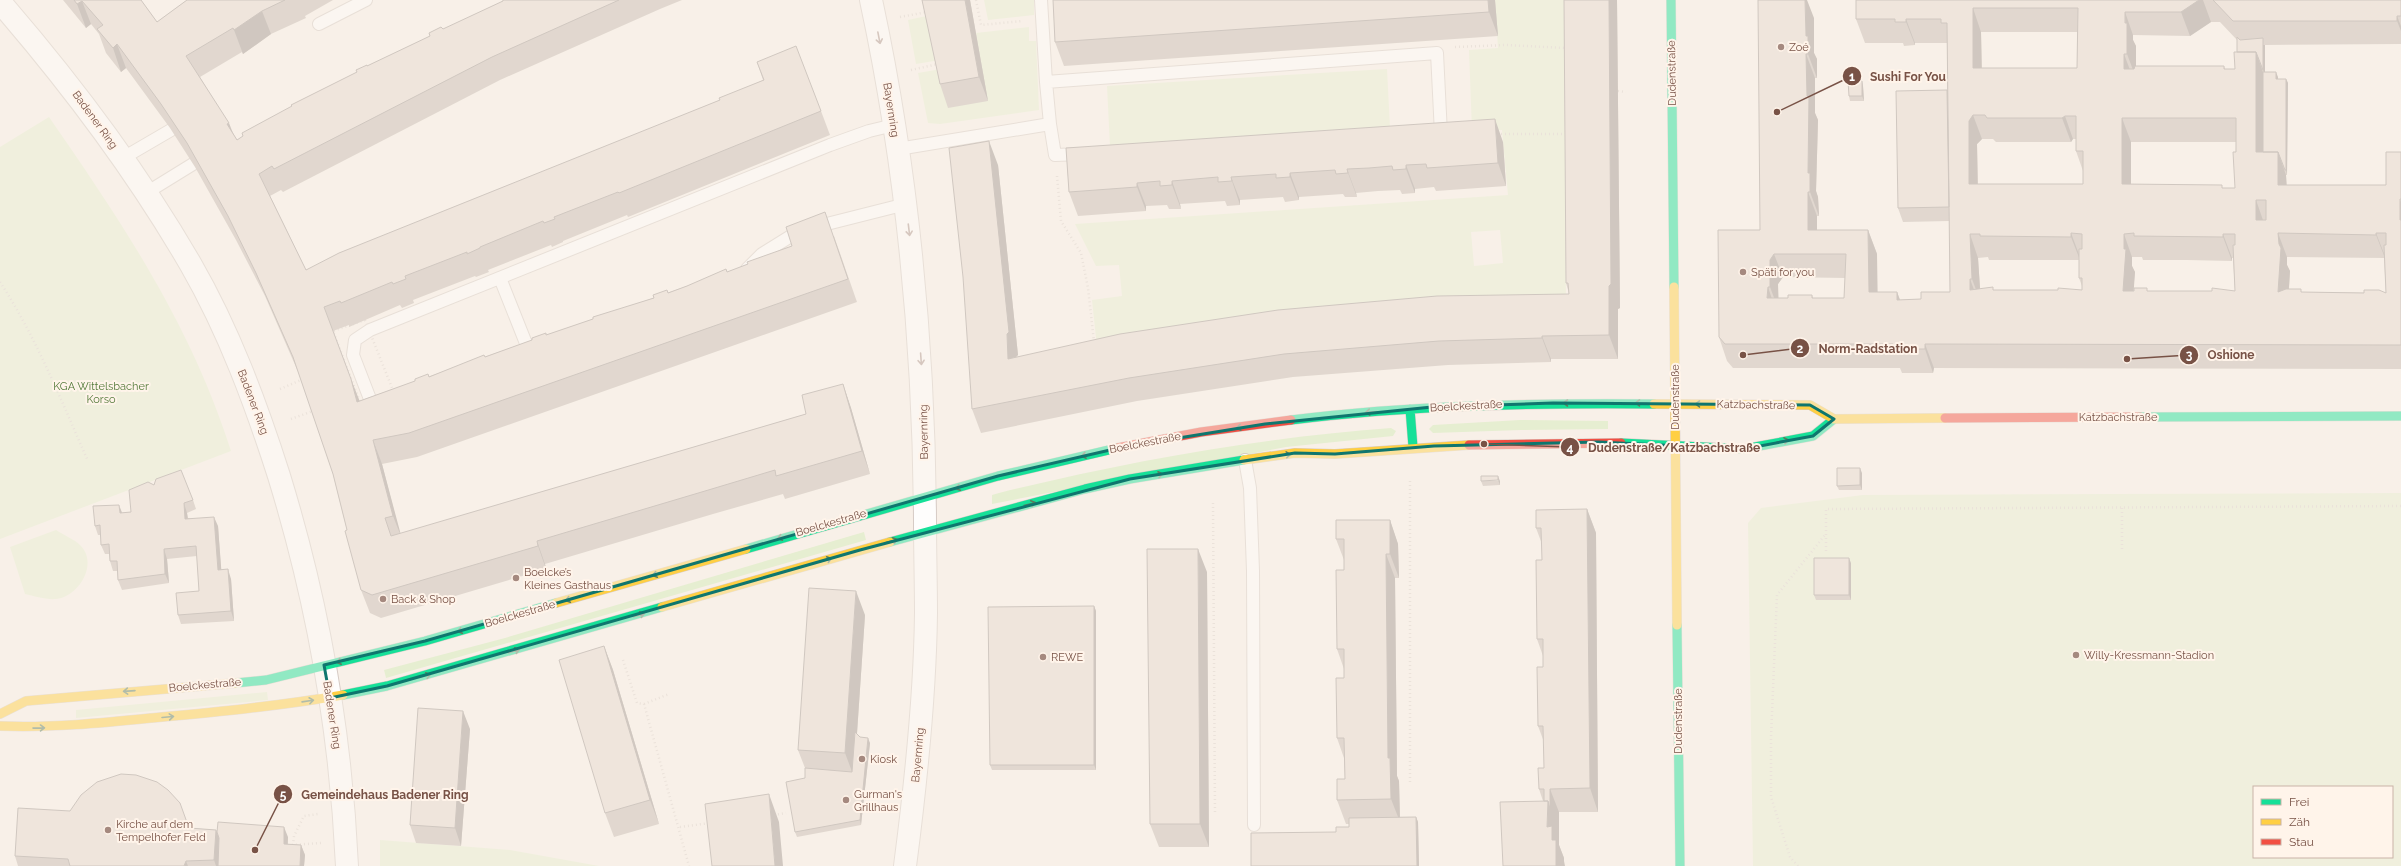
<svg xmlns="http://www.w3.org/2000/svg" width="2401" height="866" font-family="Raleway,sans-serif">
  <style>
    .green { fill: #e6eed1; fill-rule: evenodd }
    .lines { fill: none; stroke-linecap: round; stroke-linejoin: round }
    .lane-casing { stroke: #d6cbc5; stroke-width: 14 }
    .street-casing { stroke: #d6cbc5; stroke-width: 24 }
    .fast-casing { stroke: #d8ccc6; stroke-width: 10 }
    .slow-casing { stroke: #d8ccc6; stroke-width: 10 }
    .jam-casing { stroke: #d8ccc6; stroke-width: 10 }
    .path { stroke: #dbd0cb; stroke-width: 2.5; stroke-dasharray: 1 3; stroke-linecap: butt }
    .lane { stroke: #fefdfc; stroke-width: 12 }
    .street { stroke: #fefdfc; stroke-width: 22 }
    .fast { stroke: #16e098; stroke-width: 9 }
    .slow { stroke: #ffcf43; stroke-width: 9 }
    .jam { stroke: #f24e42; stroke-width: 9 }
    .wall { fill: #c5b9b2; fill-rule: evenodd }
    .shaded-wall { fill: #a09691 }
    .building { fill: #e5d7cf; stroke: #a09691; fill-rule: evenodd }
    .oneway { stroke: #ae968f }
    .oneway2 { stroke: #5b7d5f }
    .marked { fill: none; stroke: #0f766e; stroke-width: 3; stroke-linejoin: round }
    .poi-dot { fill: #a5897f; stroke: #fff4ea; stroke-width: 1.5 }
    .labels { text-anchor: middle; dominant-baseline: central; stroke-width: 4; stroke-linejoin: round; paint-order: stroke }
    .poi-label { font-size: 11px; fill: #785246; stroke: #fff4ea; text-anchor: start }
    .street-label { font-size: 11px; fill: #785246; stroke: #fff4ea }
    .park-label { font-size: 11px; fill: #547a3a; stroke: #fff4ea }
    .leader { fill: none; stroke: #785246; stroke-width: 1.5 }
    .callout-dot { fill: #785246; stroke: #fff4ea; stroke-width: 1.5 }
    .mark-label { font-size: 12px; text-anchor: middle; font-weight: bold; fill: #fff }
    .callout-label { font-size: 12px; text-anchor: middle; font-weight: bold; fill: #785246; stroke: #fff4ea; stroke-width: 4; stroke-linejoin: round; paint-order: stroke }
  </style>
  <rect width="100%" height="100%" fill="#f8f0e8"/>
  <path class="green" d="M984 0H1034V15L988 20Z
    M1495 0H1564L1566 303 1097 347 1092 300 1122 296 1119 265 1096 266 1075 224 1508 195 1502 130 1472 131 1469 50 1498 48ZM1500 230 1503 263 1474 266 1471 232Z
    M931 15 940 60 916 64 908 20Z
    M1029 27V41H1036L1039 110 940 124 928 123 918 73 941 69 987 101 976 33Z
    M1387 69 1390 128 1110 146 1107 86Z
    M49 117C123 224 191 325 231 451L0 539V147Z
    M1520 420 1608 421V429L1521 430 1433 433 1429 429 1433 425Z
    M1391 428 1396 431 1393 436 1286 447 992 504V495L999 493C1128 461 1258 438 1391 428Z
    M2401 493V866H1753L1748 523 1761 508 1863 495ZM2254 787H2392V857H2254Z
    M56 530C63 535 74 539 80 545 99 563 79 597 56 599 47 600 34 596 25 594L10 547Z
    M864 532 866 540 386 678 384 670 505 638Z
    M267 692 268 700 76 718V710Z
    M380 840 510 850 599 866H380Z"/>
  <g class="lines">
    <defs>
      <path id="lane" d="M1041 0 1046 82
        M319 24 366 0
        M1050 124 1046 82 1437 53 1441 134 1437 135
        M898 149 1050 124 1055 155 1081 154
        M123 158 171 130
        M146 193 193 164
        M747 269 762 254 799 231 906 204
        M500 278 531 356
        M381 406 370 399 353 355 355 340 370 330 830 145 869 131 894 125
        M1245 460 1250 488 1253 571 1254 825"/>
      <path id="street" d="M871 0C908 172 924 346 925 521 925 552 926 583 926 613 925 698 916 782 905 866
        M0 2C71 84 136 170 191 265 229 331 256 404 279 476 318 603 341 734 347 866"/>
      <path id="fast" d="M1671 0 1674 287
        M1410 409 1413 447
        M2140 417 2401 416
        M1291 420C1411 405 1533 403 1654 404
        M1621 443 1744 449 1813 436 1834 419
        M890 542 1085 489 1130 479 1244 460
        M746 549 998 476 1117 448
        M1677 625 1680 866
        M236 683 266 680 425 641 556 603
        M343 695 387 686 662 607"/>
      <path id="slow" d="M1674 287 1677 625
        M1654 404 1810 405 1834 419 1945 418
        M1244 460 1295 453 1335 454 1469 445
        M556 603 746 549
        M662 607 890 542
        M0 714 26 701 236 683
        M0 726C51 728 101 723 151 718 215 712 280 706 343 695"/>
      <path id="jam" d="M1945 418 2140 417
        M1469 445 1621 443
        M1117 448 1201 432 1291 420"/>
    </defs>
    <use href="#lane" class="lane-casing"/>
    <use href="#street" class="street-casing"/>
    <use href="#fast" class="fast-casing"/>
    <use href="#slow" class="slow-casing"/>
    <use href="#jam" class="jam-casing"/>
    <path class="path" d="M976 0 981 25 1022 21
      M900 17 927 12
      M1455 47 1506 45 1566 48
      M911 70 938 64
      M1618 91 1626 92
      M1497 134H1568
      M1057 176 1061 221 1081 253 1088 288 1094 342
      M0 282C36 337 61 400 88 461
      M365 320 402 413 366 426 360 402 333 331Z
      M280 389 301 380
      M291 419 313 411
      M1410 481V784
      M1213 503 1215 814
      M2122 508V552
      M1826 551V509L2401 506
      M623 660 637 703 644 704 689 866
      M644 704 669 694
      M774 815 786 813
      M680 827 710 823
      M292 845 321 843
      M293 845 294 836 304 816 318 814
      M1798 866 1790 857 1771 797V737L1777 595 1825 535"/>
    <use href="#lane" class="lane"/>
    <use href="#street" class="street"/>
    <use href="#fast" class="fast"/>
    <use href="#slow" class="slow"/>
    <use href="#jam" class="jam"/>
  </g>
  <path class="wall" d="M63 0H141L157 22 187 0H333L305 16 306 18 271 34 243 54 242 52 200 77 237 140 368 66 503 1V0H682L660 9 500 80 283 192 281 190 270 196 306 270 720 100 763 80 757 62 821 111 830 135 628 217 627 215 563 241V242L552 247 551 245 488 270 489 272 476 277 475 276 413 300 414 303 402 308 400 305 349 327V325L333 331 359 401 727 272 834 236 857 302 417 457 382 464 400 534 806 414 843 384 851 408 870 474 785 499 783 494 713 514 545 564 546 569 381 618 370 613 361 590 347 530 333 474 299 374 265 296 236 240 195 167 170 128 126 68 121 72 106 53 99 34 91 24 86 28Z
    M922 0H970L988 101 948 108 940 84Z
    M1053 0H1495L1498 36 1064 66 1055 42Z
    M1564 0H1617L1620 308 1618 309V359H1551V362L1448 365 1293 377 1137 401 981 433 972 409 998 165 1018 355 1016 357 1569 294 1568 290 1566 283Z
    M1856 0H2401V44L2265 45V72L2278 77V79H2286L2288 83 2287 175H2286L2287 185H2386L2401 152V369L1934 368 1933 373H1902L1900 368H1733L1727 361 1719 337 1760 230 1814 18V53L1817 59V78H1815V113L1818 120 1816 191 1818 197 1819 216H1817V230H1868L1877 254V292H1897L1900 300 1921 299 1950 292 1949 221 1903 222 1898 208 1947 90V43H1915V45L1904 46 1903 43H1865L1856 19ZM2211 22H2220L2237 40V52L2235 69H2225L2224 66H2136V46L2133 40V35L2190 36ZM1981 32H2077V68H1982ZM1982 139H1993L1996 142H2071L2073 139H2076V151L2083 171V184H1978L1977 144ZM2131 142H2236L2235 188H2223L2131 185ZM1988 257 1989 260H2079V278L2082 286V290H1994L1980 289 1978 258ZM2132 257H2142L2143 260H2187L2232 261V258H2233L2235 291H2133L2135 272 2132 266ZM2287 257 2384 258 2386 293 2302 292 2289 289 2290 271 2287 265ZM1783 277 1845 278 1844 298H1813L1812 295 1788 298H1778V284Z
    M1862 81 1863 86 1864 101H1850L1849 96Z
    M1503 142 1506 186 1436 191 1434 187 1415 189V193L1402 194 1400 190 1378 191 1356 193 1357 197H1345L1343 194 1299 197V200L1285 202 1283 197 1240 200V205L1227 206 1225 201 1180 204 1181 209H1169L1167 205 1146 206V211L1078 216 1069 192 1066 148Z
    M1862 473V490H1839L1837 486Z
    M1481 481H1500V485L1483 486Z
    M193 500 196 509 187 513 188 518 218 526 221 569 231 579 234 621 181 624 178 615 199 591 197 556 167 559 169 583 122 590 118 580 117 571H113L110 561 109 554H105L101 545V535H98L95 526 122 513 131 512Z
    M1587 509 1596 533 1598 812H1559V845L1564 858V861L1503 866 1543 801 1539 789 1544 768V742L1538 726 1543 667V656L1537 639 1542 560V544L1536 528Z
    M1390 520 1398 544 1399 578H1395L1397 776 1399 781 1400 817H1416L1418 822 1419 866H1251L1349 827V824H1346L1337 800 1345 779 1344 758 1337 738 1344 678V669L1337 649 1344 570V560L1336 539Z
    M1851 563V600H1816L1814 595Z
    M1207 572 1209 847H1159L1150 824Z
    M1094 606 1096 611V770H992L990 765Z
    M865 615 857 734 860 737 870 743 861 825 797 837 795 832 805 778V768L798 750Z
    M604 646 613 670 659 824 614 837 605 813Z
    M470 729 461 846 416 843 410 825Z
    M189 828 216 830 217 832 288 837V844L301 845 305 855 304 866H18L15 856Z"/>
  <path class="shaded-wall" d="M965 0H970L988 101 979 77Z
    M1488 0H1495L1498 36 1489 12Z
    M1609 0H1617L1620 308 1618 309V359L1609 335Z
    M1805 0H1807L1814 18V53L1817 59V78L1808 54 1806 36Z
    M2199 0H2203L2211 22 2190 36 2181 12Z
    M82 1 91 24 86 28 77 4Z
    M1973 8 1981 32 1982 92 1973 68Z
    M262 11 271 34 243 54 234 30Z
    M2125 12 2133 35V40L2136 46V78L2127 54Z
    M2397 16 2401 26V31L2397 21Z
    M1906 19 1915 43V45L1906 22Z
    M117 44 126 68 121 72 113 48Z
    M2263 45H2265V75L2263 70Z
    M2256 52 2264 75V170L2256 152Z
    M1806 54 1815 78V113L1818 120 1816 191 1818 197 1819 216 1810 192 1808 173Z
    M2124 54 2133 78 2124 69Z
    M2276 72 2278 77V84L2276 79Z
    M2286 79 2288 83 2287 175 2286 170Z
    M1862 81 1863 86 1864 101 1862 96Z
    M1973 115 1982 139 1977 144 1978 208 1969 184V121Z
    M2065 116 2073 139 2071 142 2062 118Z
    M2122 118 2131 142V208L2122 184Z
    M1495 119 1503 142 1506 186 1498 163Z
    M229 123 238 146 227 124Z
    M989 141 998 165 1018 355 1016 357 1008 359 1007 334Z
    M2278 152 2286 175 2287 209 2278 185Z
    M1406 165 1415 189V193L1406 169Z
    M1347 169 1356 193 1357 197 1348 173Z
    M1290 173 1299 197V200L1290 177Z
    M1231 177 1240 200V205L1232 181Z
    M1172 181 1180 204 1181 209 1172 185Z
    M1137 183 1146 206V211L1137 187Z
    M1808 192 1817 216V254L1808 230Z
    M2400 199 2401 202V224L2400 220Z
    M2256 200 2264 223 2256 220Z
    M1868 230 1877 254 1878 316 1869 292Z
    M2071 233 2080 257V260L2071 237Z
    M2278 233 2287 257V265L2290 271 2287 316 2278 292Z
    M2376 233 2385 256V258L2376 235Z
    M1970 234 1978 258 1981 303 1972 279Z
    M2124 234 2132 257V266L2135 272 2132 315 2123 291Z
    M2223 234 2232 258V261L2223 237Z
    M1774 254 1783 277 1778 284 1779 311 1770 287V260Z
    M1970 279 1979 303 1970 290Z
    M1768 287 1776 311 1767 298Z
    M1897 292 1906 316 1897 300Z
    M1542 336 1551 359V362L1542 338Z
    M1925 344 1934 368 1933 373 1925 349Z
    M351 379 360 402H357Z
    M843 384 851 408 870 474 862 451Z
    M373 440 382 464 402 539 393 516Z
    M1860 468 1862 473V490L1860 485Z
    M1498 476 1500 481V485L1498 480Z
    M184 503 187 513 189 528 185 519Z
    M119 505 123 515 120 513Z
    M1587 509 1596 533 1598 812 1590 788Z
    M214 517 218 526 222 579 218 570Z
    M1390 520 1398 544 1399 578 1390 554Z
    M537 541 545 564 546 569 538 546Z
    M164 549 167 559 169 583 165 574Z
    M1198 549 1207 572 1209 847 1200 824Z
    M1386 554 1395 578 1397 776 1399 781 1400 822 1391 799 1388 758Z
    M1849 558 1851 563V600L1849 595Z
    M228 569 231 579 234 621 231 611Z
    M856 591 865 615 854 777 845 753Z
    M1094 606 1096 611V770L1094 765Z
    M604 646 613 670 659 824 650 800Z
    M463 711 470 729 461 846 455 828Z
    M868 738 870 743 861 825 860 820Z
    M1550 789 1559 812V845L1564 858V861L1565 866H1556L1547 827 1548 801Z
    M769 794 779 822 783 866H775Z
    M1416 817 1418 822 1419 866H1417Z
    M284 827 288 837 287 853 284 844Z
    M216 830 223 847 222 866H216L214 860Z
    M301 845 305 855 304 866H300Z
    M186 861 188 866H184Z"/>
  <path class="building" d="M74 0H141L157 22 187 0H285L262 11 234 30 233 28 186 56 229 123 227 124 237 140 243 136 242 133 292 106 291 105 357 72 356 70 367 65V66L430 36 429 33 441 27 443 29 503 1V0H619L492 57 274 169 272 166 259 174 306 270 339 253 720 100 719 98 764 80 757 62 796 46 821 111 619 193 618 192 554 217 555 219 544 223 543 221 480 247V248L467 254V252L405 276 406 279 393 284 392 282 341 303 340 301 324 307 351 379 357 402 415 381V379L428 374 429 377 484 355 485 357 532 340V338L546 333V335L593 319V317L654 298 653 295 667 290 668 293 687 286 726 269 727 272 748 264 747 262 792 246 786 227 825 212 848 279 409 433 373 440 393 516 385 518 391 536 806 414 802 395 843 384 862 451 776 476 775 470 705 491 537 541 538 546 372 595 361 590 345 531 347 530 333 474 293 357 256 273 228 216 187 143 161 104 117 44 113 48 97 29 103 25 82 1 77 4Z
    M922 0H965L979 77 940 84Z
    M1053 0H1488L1489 12 1055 42Z
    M1564 0H1609L1611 284 1609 286V335L1542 336V338L1439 341 1284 354 1129 378 972 409 963 277 949 148 989 141 1009 332 1007 334 1008 359 1120 334 1278 310 1437 296 1569 294 1568 283H1566Z
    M1758 0H1805L1806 36H1808V54H1806L1807 96H1809L1808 173H1810V192H1808V230H1868L1869 292H1897V300L1921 299V292H1950L1947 23H1941V19H1906V22H1895V19H1856V0H2199L2181 12H2125V23H2127V54H2124V69H2134L2135 66H2224V69H2235L2234 52H2256V152H2278V185H2386V152H2401V199H2400V220H2401V345L1925 344V349H1893V344H1725L1719 337 1718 230H1760ZM1973 8H2078L2077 68H1973ZM1973 115H1985L1987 118H2062L2065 116H2076V151H2083V184H1969V121ZM2122 118H2236V152H2233L2235 188H2222V185L2122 184ZM2256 200H2266V220H2256ZM2071 233 2082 234V249H2079V278H2082V290L2058 288V290H1993V287L1970 290V279H1972L1970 234H1980V236L2071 237ZM2134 233V236L2223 237V234H2235V245H2233L2235 291 2212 288V291H2147V288H2134V291H2123L2126 249H2124V234ZM2278 233 2376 235V233H2386V245H2384L2386 293 2379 290H2364V293L2301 292V289H2286L2278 292 2281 248 2279 244ZM1774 254H1846L1844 298H1812V295H1788V298H1767L1768 287H1770V260Z
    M2213 0H2401V16H2397V21H2233Z
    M2237 37 2240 40 2263 38V70L2256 52H2237Z
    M2263 72H2276V79H2286V170H2285L2278 152H2263Z
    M1848 81H1862V96H1849Z
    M1947 90 1949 207 1898 208 1896 91Z
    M1495 119 1498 163 1427 168 1426 164 1406 165V169L1393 170 1392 166 1369 168 1347 169 1348 173 1336 174 1335 170 1290 173V177L1276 178V174L1231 177 1232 181 1218 182V177L1172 181V185L1160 186V181L1137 183V187L1069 192 1066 148Z
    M1837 468H1860V485L1837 486Z
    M181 470 193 500 184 503 185 519 214 517 218 570 228 569 231 611 178 615 176 593 199 591 196 546 164 549 165 574 118 580 117 561H110L109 544 101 545 100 525 95 526 93 506 119 505 120 513 131 512 129 490 148 482 154 485 156 479Z
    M1481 476H1498V480L1481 481Z
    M1587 509 1590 788 1550 789V809L1548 801H1544V789H1539L1538 768H1544L1543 726H1538L1537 667H1543V639H1537L1536 560H1542L1541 528H1536V510Z
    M1336 520H1390V554H1386L1388 758H1390L1391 799 1337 800V779H1345L1344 738H1337L1336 678H1344V649H1337L1336 570H1344V539H1336Z
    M1147 549H1198L1200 824H1150Z
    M1814 558H1849V595H1814Z
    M809 588 856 591 845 753 798 750Z
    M1094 606V765H990L988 607Z
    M604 646 650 800 605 813 559 660Z
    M418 708 463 711 455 828 410 825Z
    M855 732 860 737 868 738 860 820 795 832 786 782 805 778V768L852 772Z
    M121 774 136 775 157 782 168 790 180 803 189 828 216 830 214 860 186 861 184 866H70L68 859 15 856 18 808 70 811 81 795 97 782Z
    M769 794 775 866H712L705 804Z
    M1548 801 1547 827 1552 826V840H1556V866H1503L1500 802Z
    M1416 817 1417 866H1251V833L1336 832V827H1349V818Z
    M218 822 284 827V844L301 845 300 866H218L219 838 217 832Z"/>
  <defs><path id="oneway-shaft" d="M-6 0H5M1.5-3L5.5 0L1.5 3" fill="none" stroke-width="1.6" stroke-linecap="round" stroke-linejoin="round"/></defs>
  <g class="oneway">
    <use href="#oneway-shaft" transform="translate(879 38) rotate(79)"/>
    <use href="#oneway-shaft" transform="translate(909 230) rotate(83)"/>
    <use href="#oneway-shaft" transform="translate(921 359) rotate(86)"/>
  </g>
  <g class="oneway2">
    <use href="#oneway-shaft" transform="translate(1569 403) rotate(-180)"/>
    <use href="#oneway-shaft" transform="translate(1641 403) rotate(-179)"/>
    <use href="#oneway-shaft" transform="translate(1701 404) rotate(-179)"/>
    <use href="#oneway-shaft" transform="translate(1371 412) rotate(175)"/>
    <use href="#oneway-shaft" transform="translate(1242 427) rotate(172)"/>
    <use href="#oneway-shaft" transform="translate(1783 441) rotate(-11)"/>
    <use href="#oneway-shaft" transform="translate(1087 455) rotate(168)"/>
    <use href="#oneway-shaft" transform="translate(1285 455) rotate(-7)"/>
    <use href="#oneway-shaft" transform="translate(1157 475) rotate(-10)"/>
    <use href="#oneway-shaft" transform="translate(961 487) rotate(165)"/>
    <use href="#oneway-shaft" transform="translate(1030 504) rotate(-15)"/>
    <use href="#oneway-shaft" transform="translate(783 537) rotate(164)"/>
    <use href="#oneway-shaft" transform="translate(892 541) rotate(-15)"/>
    <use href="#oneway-shaft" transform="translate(826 560) rotate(-16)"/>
    <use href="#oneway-shaft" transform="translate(658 574) rotate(164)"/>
    <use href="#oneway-shaft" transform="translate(571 599) rotate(164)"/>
    <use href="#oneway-shaft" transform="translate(639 615) rotate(-16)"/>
    <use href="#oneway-shaft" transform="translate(463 630) rotate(164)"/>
    <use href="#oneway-shaft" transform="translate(514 651) rotate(-16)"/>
    <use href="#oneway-shaft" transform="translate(342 661) rotate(167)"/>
    <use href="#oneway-shaft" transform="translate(425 676) rotate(-15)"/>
    <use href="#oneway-shaft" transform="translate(129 691) rotate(176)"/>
    <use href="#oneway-shaft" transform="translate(308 701) rotate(-8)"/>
    <use href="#oneway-shaft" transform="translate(168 717) rotate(-5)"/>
    <use href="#oneway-shaft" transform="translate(39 728) rotate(-1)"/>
  </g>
  <path d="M0 0H2401V866H0ZM1553 403 1810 405 1834 419 1813 436 1744 449 1598 442 1434 446 1335 454 1295 453 1130 479 860 550 387 686 330 698 324 665 425 641 998 476 1123 447 1265 424 1432 407Z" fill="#f8f0e8" fill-opacity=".55" fill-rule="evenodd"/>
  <path class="marked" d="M1553 403 1810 405 1834 419 1813 436 1744 449 1598 442 1434 446 1335 454 1295 453 1130 479 860 550 387 686 330 698 324 665 425 641 998 476 1123 447 1265 424 1432 407Z"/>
  <g class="poi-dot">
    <circle cx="1781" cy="47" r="4"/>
    <circle cx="1743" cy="272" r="4"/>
    <circle cx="516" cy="578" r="4"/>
    <circle cx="383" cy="599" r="4"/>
    <circle cx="2076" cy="655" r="4"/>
    <circle cx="1043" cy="657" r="4"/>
    <circle cx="862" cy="759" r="4"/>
    <circle cx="846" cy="800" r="4"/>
    <circle cx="108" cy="830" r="4"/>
  </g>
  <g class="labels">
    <g class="poi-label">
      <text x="1789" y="47">Zoé</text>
      <text x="1751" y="272">Späti for you</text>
      <text x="524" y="572">Boelcke’s<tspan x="524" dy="13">Kleines Gasthaus</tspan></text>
      <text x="391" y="599">Back &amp; Shop</text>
      <text x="2084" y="655">Willy-Kressmann-Stadion</text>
      <text x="1051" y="657">REWE</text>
      <text x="870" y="759">Kiosk</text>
      <text x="854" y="794">Gurman's<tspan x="854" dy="13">Grillhaus</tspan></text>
      <text x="116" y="824">Kirche auf dem<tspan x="116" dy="13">Tempelhofer Feld</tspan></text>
    </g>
    <g class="street-label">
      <text transform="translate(1672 73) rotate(-91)">Dudenstraße</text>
      <text transform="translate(891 110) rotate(81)">Bayernring</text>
      <text transform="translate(95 120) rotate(54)">Badener Ring</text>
      <text transform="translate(1675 397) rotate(-90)">Dudenstraße</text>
      <text transform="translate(253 402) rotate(69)">Badener Ring</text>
      <text transform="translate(1756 405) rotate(1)">Katzbachstraße</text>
      <text transform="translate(1466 406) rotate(-3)">Boelckestraße</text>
      <text x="2118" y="417">Katzbachstraße</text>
      <text transform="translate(924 432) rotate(-91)">Bayernring</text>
      <text transform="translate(1145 443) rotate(-11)">Boelckestraße</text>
      <text transform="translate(831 523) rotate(-16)">Boelckestraße</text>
      <text transform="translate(520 614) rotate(-16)">Boelckestraße</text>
      <text transform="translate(205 685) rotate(-5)">Boelckestraße</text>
      <text transform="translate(332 715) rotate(81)">Badener Ring</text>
      <text transform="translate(1678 721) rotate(-90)">Dudenstraße</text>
      <text transform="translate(918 755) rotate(-85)">Bayernring</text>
    </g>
    <g class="park-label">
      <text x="101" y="386">KGA Wittelsbacher<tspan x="101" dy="13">Korso</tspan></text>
    </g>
  </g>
  <path class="leader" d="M1777 112L1852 76M1743 355L1800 348M2127 359L2189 355M1484 444L1570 447M255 850L283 794"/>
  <g class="callout-dot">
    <circle cx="1777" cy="112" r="4"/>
    <circle cx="1743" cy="355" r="4"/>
    <circle cx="2127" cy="359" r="4"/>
    <circle cx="1484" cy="444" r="4"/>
    <circle cx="255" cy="850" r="4"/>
    <circle cx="1852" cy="76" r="10"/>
    <circle cx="1800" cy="348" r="10"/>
    <circle cx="2189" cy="355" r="10"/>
    <circle cx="1570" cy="447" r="10"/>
    <circle cx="283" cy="794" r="10"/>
  </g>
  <g class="mark-label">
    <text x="1852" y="81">1</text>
    <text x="1800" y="353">2</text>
    <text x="2189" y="359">3</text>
    <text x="1570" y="452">4</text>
    <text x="283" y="799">5</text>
  </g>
  <g class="callout-label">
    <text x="1908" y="81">Sushi For You</text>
    <text x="1868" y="353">Norm-Radstation</text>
    <text x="2231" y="359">Oshione</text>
    <text x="1674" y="452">Dudenstraße/Katzbachstraße</text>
    <text x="385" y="799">Gemeindehaus Badener Ring</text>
  </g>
  <rect x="2253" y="786" width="140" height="72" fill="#fff4ea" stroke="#c9b3a8"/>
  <rect x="2261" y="799" width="20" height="6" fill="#16e098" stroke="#c9b3a8"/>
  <text x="2289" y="806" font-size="12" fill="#785246">Frei</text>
  <rect x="2261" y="819" width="20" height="6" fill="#ffcf43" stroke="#c9b3a8"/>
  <text x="2289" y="826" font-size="12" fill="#785246">Zäh</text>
  <rect x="2261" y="839" width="20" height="6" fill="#f24e42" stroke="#c9b3a8"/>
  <text x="2289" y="846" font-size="12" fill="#785246">Stau</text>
</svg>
